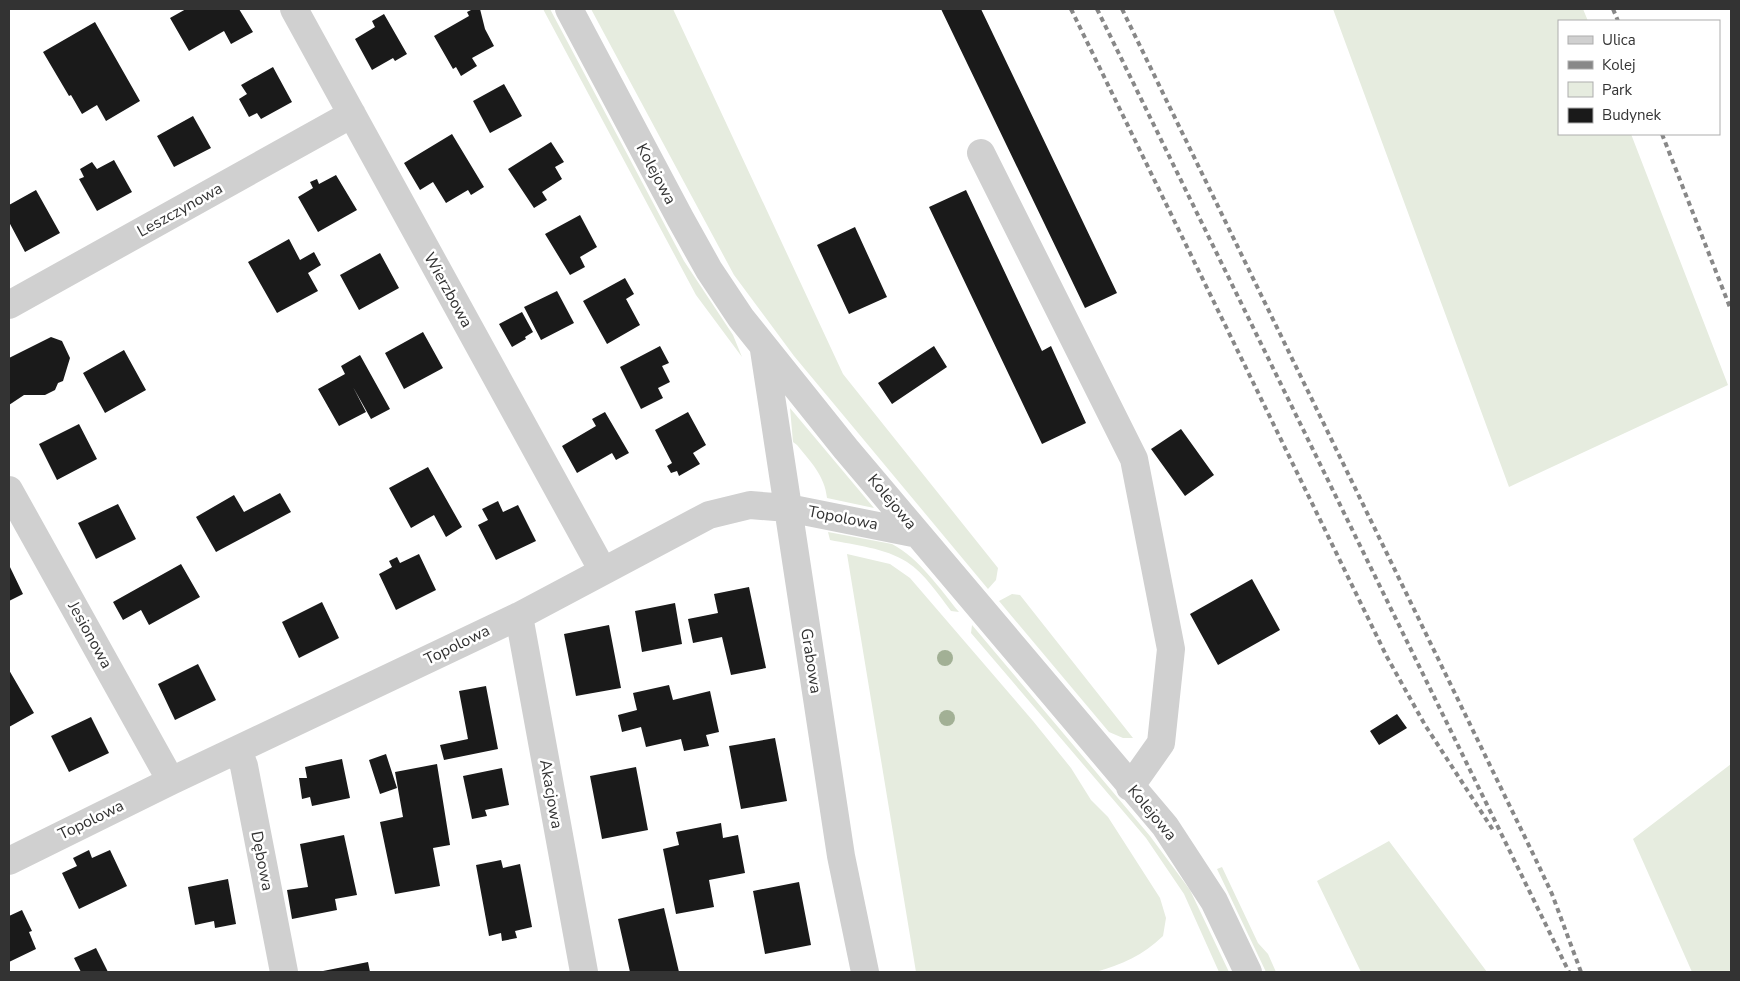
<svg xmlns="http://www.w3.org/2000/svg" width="1740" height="981" font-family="'Nunito Sans',sans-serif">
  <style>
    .green { fill: #e6ecdf }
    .building { fill: #1a1a1a }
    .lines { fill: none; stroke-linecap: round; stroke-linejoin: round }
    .minor { stroke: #d0d0d0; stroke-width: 28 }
    .rail { stroke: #888; stroke-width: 4; stroke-dasharray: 5 4; stroke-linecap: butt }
    .tree { fill: #a2b095 }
    .labels { text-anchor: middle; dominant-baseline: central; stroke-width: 5; stroke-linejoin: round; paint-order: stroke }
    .street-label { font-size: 16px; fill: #333; stroke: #fff }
  </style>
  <rect width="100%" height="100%" fill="#fff"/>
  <path class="green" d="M543 9H550L684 261 733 335 742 357 696 295Z
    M591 9H673L843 374 998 568 996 580 988 589 794 356 734 275Z
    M1333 9H1583L1588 21H1559V134H1631L1728 385 1509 487Z
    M790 408 874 508 827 498C825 476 810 461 797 445L793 442Z
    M828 532 892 544C920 559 939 588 959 612L951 611C938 594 925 574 907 562 885 548 855 545 830 540Z
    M847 554 890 564 910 578 1033 721 1071 768 1091 800 1108 817 1160 898 1166 918 1163 936C1143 955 1122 965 1095 972H916Z
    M1012 594 1020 595 1133 738H1123L1109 732 999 601Z
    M972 625 1150 836 1190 890 1229 972H1219L1184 894 1146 838 971 633Z
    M1731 764V972H1692L1633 839Z
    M1389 841 1487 972H1361L1317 881Z
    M1222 867 1258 943 1268 954 1276 972H1266L1217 869Z"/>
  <path class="building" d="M186 9H239L253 32 231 44 224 31 189 51 170 18Z
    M473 9H480L485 29 494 46 472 58 477 66 461 76 456 67 453 69 434 36 469 16 467 12Z
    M941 9H981L1117 293 1085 308Z
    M384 14 407 54 395 61 393 58 372 70 355 39 375 27 372 21Z
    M95 22 140 101 106 121 97 105 82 114 71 95 69 96 43 52Z
    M273 67 292 102 261 119 257 113 249 117 239 99 247 94 241 85Z
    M504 84 522 116 490 133 473 101Z
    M193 116 211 148 174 167 157 136Z
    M452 134 484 187 471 195 468 190 446 203 433 182 420 190 404 163Z
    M551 142 564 162 555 167 562 179 542 192 547 200 534 208 508 169Z
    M114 160 132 192 97 211 79 179 84 177 80 169 92 162 97 169Z
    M336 175 357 210 318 232 298 197 313 188 310 182 317 179 319 184Z
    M36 190 60 233 25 252 9 222V205Z
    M966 190 1042 351 1051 346 1086 423 1042 444 929 207Z
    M580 215 597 247 580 257 585 267 570 275 545 234Z
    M855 227 887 297 849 314 817 245Z
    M289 239 300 260 314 252 321 265 308 273 318 291 277 313 248 262Z
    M380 253 399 288 359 310 340 275Z
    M625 278 634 294 626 299 640 325 607 344 583 301Z
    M557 291 574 323 541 340 524 307Z
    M522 312 533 332 525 337 526 339 512 347 499 324Z
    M423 332 443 368 404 389 385 353Z
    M51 337 62 341 70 358 63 381 58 383 55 390 45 395H24L9 405V358Z
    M660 346 669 363 662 366 670 382 658 388 663 398 641 409 620 367Z
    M934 346 947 367 892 404 878 383Z
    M124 350 146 390 105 413 83 373Z
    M360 355 390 409 371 419 353 387 366 412 339 426 318 389 345 374 341 366Z
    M605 412 629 453 616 460 612 453 577 473 562 446 596 426 592 419Z
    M688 412 706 445 693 453 700 464 679 476 677 471 671 473 667 466 672 463 655 430Z
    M79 424 97 459 57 480 39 444Z
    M1181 429 1214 475 1185 496 1151 449Z
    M428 467 462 527 446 537 434 515 411 528 389 488Z
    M280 493 291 512 216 552 196 517 234 495 244 512Z
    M498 501 503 512 518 505 536 541 496 560 478 525 488 520 482 509Z
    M118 504 136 539 96 559 78 523Z
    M419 554 436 590 396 610 379 574 392 567 389 561 397 557 400 563Z
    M181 564 200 597 149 625 141 610 123 620 113 602Z
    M9 565 23 594 9 601Z
    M1252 579 1280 630 1218 665 1190 614Z
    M749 587 766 668 731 675 722 637 693 643 688 619 718 613 714 594Z
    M322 602 339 638 299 658 282 622Z
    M675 603 682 644 642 652 635 611Z
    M609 625 621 688 576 696 564 634Z
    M198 664 216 700 175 720 158 684Z
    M9 670 34 713 9 727Z
    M669 685 673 700 710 691 719 732 706 735 709 746 684 751 681 739 646 747 641 727 622 732 618 715 637 710 633 693Z
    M486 686 498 749 444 760 440 745 468 739 459 691Z
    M1397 714 1407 728 1379 745 1370 731Z
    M91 717 109 753 69 772 51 736Z
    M775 738 787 801 741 809 729 746Z
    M386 754 397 788 380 794 369 760Z
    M342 759 350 798 312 806 310 797 302 799 299 778H307L305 767Z
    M437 764 450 845 433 848 440 886 395 894 380 822 403 817 395 772Z
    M636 767 648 830 602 839 590 776Z
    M502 768 509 805 485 810 487 816 472 819 463 776Z
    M721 823 723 838 738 835 745 873 709 880 714 907 676 914 663 849 679 845 676 832Z
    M344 835 357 895 335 899 337 910 292 919 287 890 308 887 300 844Z
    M89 850 92 858 110 850 127 886 79 909 62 873 77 866 73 858Z
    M501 860 503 868 520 864 532 927 515 931 517 938 502 941 501 933 489 936 476 865Z
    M228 879 236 924 215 928 214 921 195 925 188 887Z
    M799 882 811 945 765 954 753 891Z
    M664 908 679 972H630L618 919Z
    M22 910 32 931 29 932 36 949 9 962V916Z
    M96 948 108 972H81L74 958Z
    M368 962 370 972H323V971Z"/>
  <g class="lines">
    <path class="minor" d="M294 9 603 571
      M569 9 680 218 709 270 741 318 846 449 1165 826 1214 901 1248 972
      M981 153 1134 459 1171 649 1161 743 1130 787
      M9 305 352 114
      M764 350 841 856 865 972
      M9 490 171 781
      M519 616 584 972
      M238 750 244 766 284 972
      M9 861 171 781 519 616 709 515 750 505 788 508 918 534"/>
    <path class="rail" d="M1071 9 1387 657 1425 725 1493 830
      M1097 9 1569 972
      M1122 9 1536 860 1552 894 1581 972
      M1613 9 1618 21
      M1662 134 1731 310"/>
  </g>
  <g class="tree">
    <circle cx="945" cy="658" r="8"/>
    <circle cx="947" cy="718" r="8"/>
  </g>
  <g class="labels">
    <g class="street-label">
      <text transform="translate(656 174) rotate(62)">Kolejowa</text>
      <text transform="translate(180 210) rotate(-29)">Leszczynowa</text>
      <text transform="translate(448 290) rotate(61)">Wierzbowa</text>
      <text transform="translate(892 502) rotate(50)">Kolejowa</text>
      <text transform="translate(843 518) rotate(11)">Topolowa</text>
      <text transform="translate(90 635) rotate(61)">Jesionowa</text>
      <text transform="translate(457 645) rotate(-26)">Topolowa</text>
      <text transform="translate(811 661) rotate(81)">Grabowa</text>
      <text transform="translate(551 794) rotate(80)">Akacjowa</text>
      <text transform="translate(1152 813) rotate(50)">Kolejowa</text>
      <text transform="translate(91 820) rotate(-26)">Topolowa</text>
      <text transform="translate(262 861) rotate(79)">Dębowa</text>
    </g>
  </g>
  <rect width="1740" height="981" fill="none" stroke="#333333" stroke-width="20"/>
  <rect x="1558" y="20" width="162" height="115" fill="#ffffff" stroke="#adadad"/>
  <rect x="1568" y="36" width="25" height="8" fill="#d0d0d0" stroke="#adadad"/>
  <text x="1602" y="45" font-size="15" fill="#333333">Ulica</text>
  <rect x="1568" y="61" width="25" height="8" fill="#888888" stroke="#adadad"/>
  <text x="1602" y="70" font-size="15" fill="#333333">Kolej</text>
  <rect x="1568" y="82" width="25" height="15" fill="#e6ecdf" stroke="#adadad"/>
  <text x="1602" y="95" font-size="15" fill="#333333">Park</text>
  <rect x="1568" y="108" width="25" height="15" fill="#1a1a1a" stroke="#adadad"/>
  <text x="1602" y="120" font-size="15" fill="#333333">Budynek</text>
</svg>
